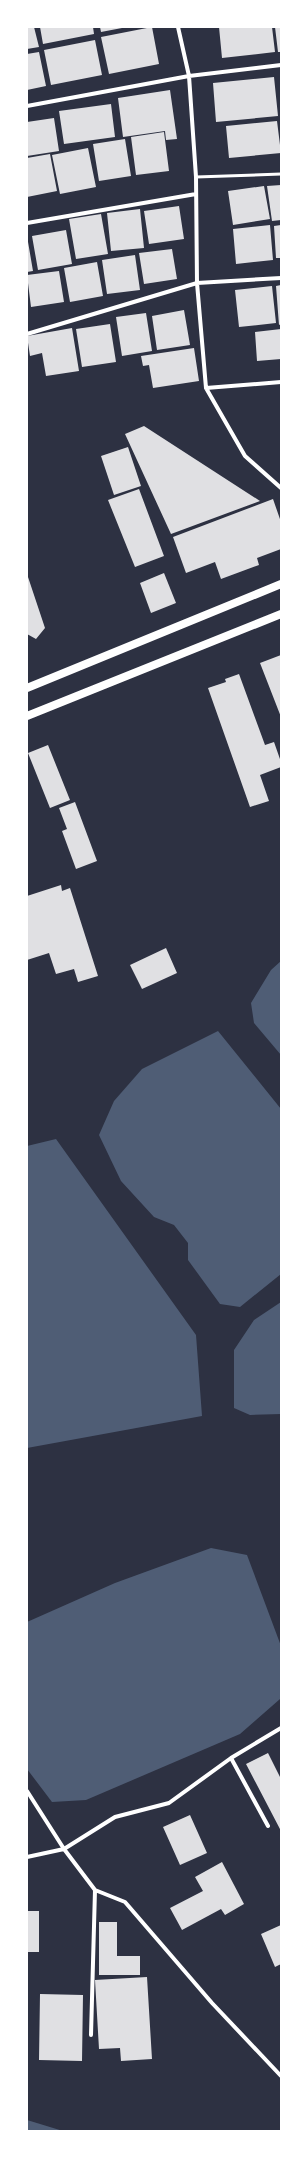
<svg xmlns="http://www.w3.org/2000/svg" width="308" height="2158" font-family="'Fira Sans',sans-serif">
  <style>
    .water { fill: #4f5d75 }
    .building { fill: #e0e0e3 }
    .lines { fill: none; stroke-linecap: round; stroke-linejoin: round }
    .service { stroke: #fff; stroke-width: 3 }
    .minor { stroke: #fff; stroke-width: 4 }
    .secondary { stroke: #fff; stroke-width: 8 }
  </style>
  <rect width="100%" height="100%" fill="#2d3142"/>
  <path class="water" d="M281 961V1055L254 1023 251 1003 271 970Z
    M218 1031 281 1109V1274L240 1307 220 1304 188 1260V1243L174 1225 154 1217 121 1181 99 1135 114 1101 142 1069Z
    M56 1139 196 1335 202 1416 27 1448V1146Z
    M281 1302V1414L250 1415 234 1408V1350L254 1320Z
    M211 1548 247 1555 281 1646 280 1699 240 1734 86 1800 52 1802 27 1769V1622L115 1583Z
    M27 2120 63 2131H27Z"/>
  <path class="building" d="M27 27H34L39 47 27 49Z
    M40 27H93L94 34 43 44Z
    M100 27H122V28L101 32Z
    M152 27 159 64 109 74 101 37Z
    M219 27H272L275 52 222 58Z
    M275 27H281V52H278Z
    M95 40 102 75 51 85 44 50Z
    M39 52 46 86 27 90V54Z
    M274 77 278 116 216 122 213 83Z
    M170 90 177 139 166 140 165 131 123 137 118 98Z
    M111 104 115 137 64 144 59 111Z
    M54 118 59 151 27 156V122Z
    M277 121 281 153 229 158 226 126Z
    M164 132 169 171 136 175 131 137Z
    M125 139 131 176 99 181 93 144Z
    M88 148 96 187 60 194 52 155Z
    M50 154 57 191 27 197V158Z
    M281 185V220L272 221 267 186Z
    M264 186 270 219 233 225 228 191Z
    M179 206 184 239 149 244 144 211Z
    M140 209 144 248 111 251 107 213Z
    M101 214 108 254 76 259 69 219Z
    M270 225 273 260 236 264 233 229Z
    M281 225V258H276L274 226Z
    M66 230 72 264 38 270 32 236Z
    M27 236 33 271 27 272Z
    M172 249 177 279 144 284 139 253Z
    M135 255 140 290 107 294 102 260Z
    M97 262 103 296 70 302 64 268Z
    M59 271 64 302 31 307 27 275Z
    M281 285V324L279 325 276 286Z
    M272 286 276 323 239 327 235 290Z
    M184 310 190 345 157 350 152 316Z
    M146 313 152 351 122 356 116 317Z
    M110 324 116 362 82 367 76 329Z
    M72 328 79 371 46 376 42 353 30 356 27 336Z
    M281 329V359L257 361 255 332Z
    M194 348 199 381 153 388 149 365 143 366 141 356Z
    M144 426 260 501 171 534 125 434Z
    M128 447 141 486 114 495 101 456Z
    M139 489 164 556 135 567 108 500Z
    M273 499 281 522V549L257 558 259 565 221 579 215 562 186 573 173 537Z
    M164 573 176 603 151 613 140 583Z
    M27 574 45 628 36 639 27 634Z
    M281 655V717L260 663Z
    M239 674 265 745 274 742 281 762V767L260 775 269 801 250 807 208 688 226 682 225 679Z
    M48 745 70 800 50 808 28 753Z
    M75 802 97 861 76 869 62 831 67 829 59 808Z
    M61 885 62 891 70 888 98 976 78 982 74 969 56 974 49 953 27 960V896Z
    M166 948 177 973 142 989 130 965Z
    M268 1753 281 1779V1831L246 1764Z
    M190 1815 207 1853 180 1865 163 1827Z
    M222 1862 244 1904 225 1915 221 1909 182 1930 170 1908 203 1891 195 1877Z
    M27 1911H39V1952H27Z
    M99 1922H117V1956H140V1975H99Z
    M281 1925V1964L275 1967 261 1934Z
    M147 1977 152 2059 121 2061 120 2048 99 2049 95 1980Z
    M40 1994 83 1995 82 2061 39 2060Z"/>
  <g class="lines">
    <path class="service" d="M196 177 281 174"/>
    <path class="minor" d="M178 27 189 76 196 177 197 283 206 388 245 456 281 488
      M27 106 189 76 281 65
      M27 223 196 194
      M27 334 197 283 281 278
      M206 388 281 382
      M231 1758 268 1826
      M27 1791 64 1849 95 1890 125 1902 212 2003 281 2076
      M27 1857 64 1849 115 1817 169 1803 231 1758 281 1728
      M91 2035 95 1890"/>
    <path class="secondary" d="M27 688 281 584
      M27 716 281 614"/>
  </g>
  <rect width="308" height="2158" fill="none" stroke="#ffffff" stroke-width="56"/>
</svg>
